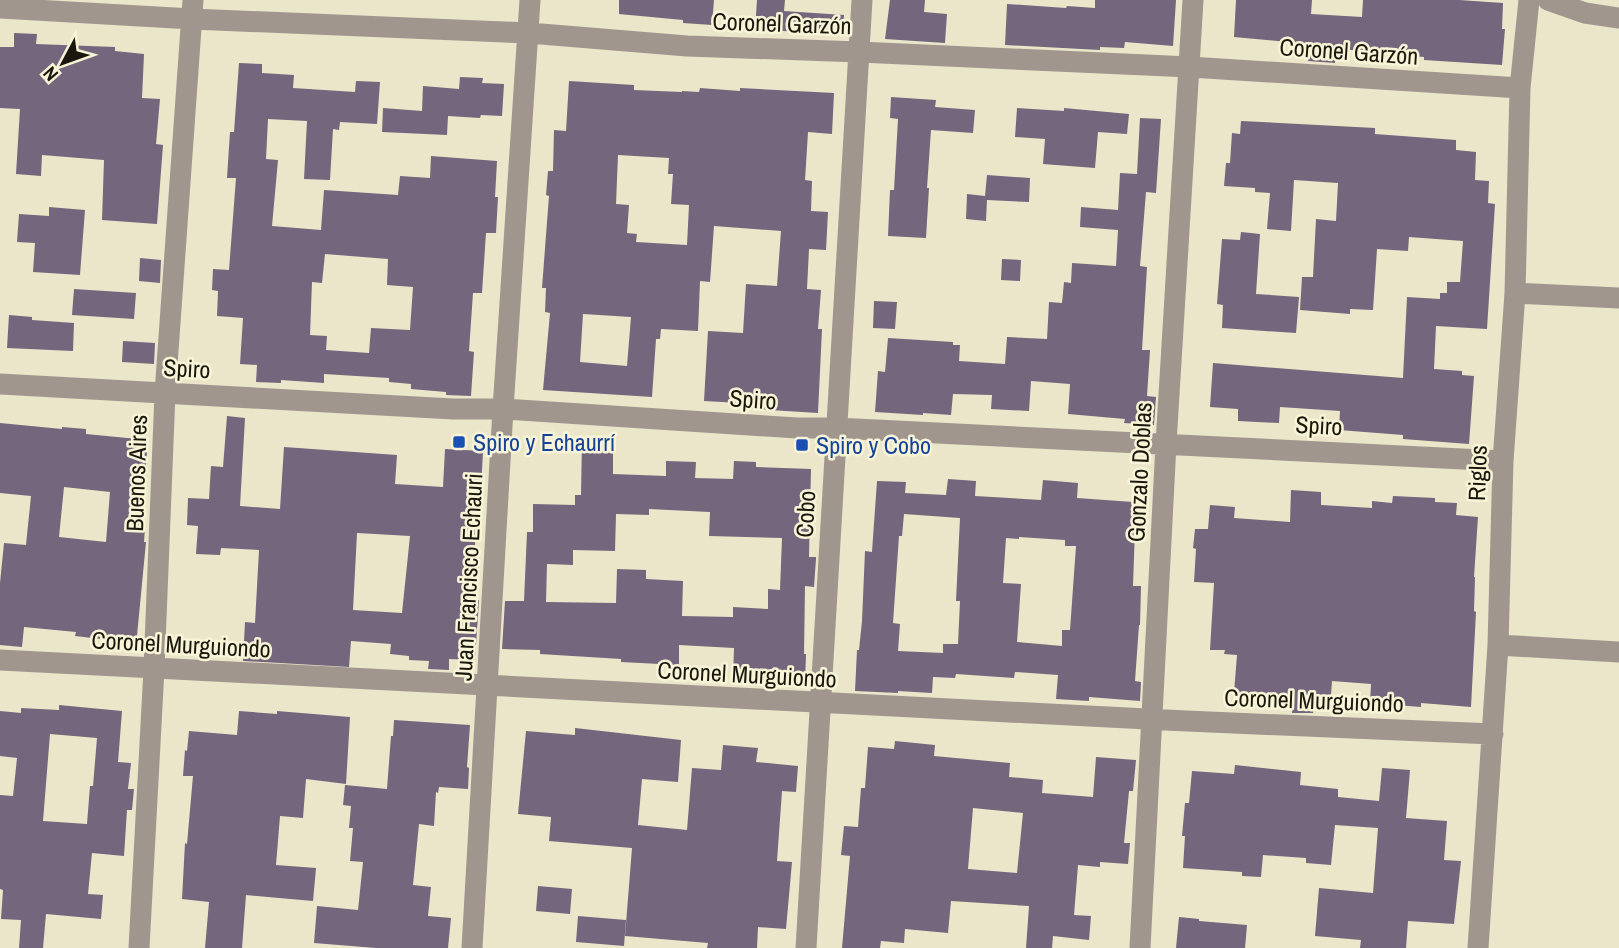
<svg xmlns="http://www.w3.org/2000/svg" width="1619" height="948" font-family="'Archivo Narrow',sans-serif">
  <style>
    .building { fill: #74667c; fill-rule: evenodd }
    .lines { fill: none; stroke-linecap: round; stroke-linejoin: round }
    .street { stroke: #a1968e; stroke-width: 21 }
    .transit-dot { fill: #1a4fb4; stroke: #f8f4d7; stroke-width: 2.5 }
    .labels { text-anchor: middle; dominant-baseline: central; stroke-width: 5; stroke-linejoin: round; paint-order: stroke }
    .street-label { font-size: 24px; fill: #1a180e; stroke: #f8f4d7 }
    .transit-label { font-size: 24px; fill: #164399; stroke: #f8f4d7; text-anchor: start }
  </style>
  <rect width="100%" height="100%" fill="#ebe6ca"/>
  <path class="building" d="M619 0H714L712 25 683 23V20L619 14Z
    M757 0H785L784 11 844 15 842 35 755 29Z
    M890 0H925L924 12 947 14 945 43 885 39Z
    M1095 0H1176L1173 46 1125 42 1124 48 1100 47V50L1005 45 1007 4 1066 8 1067 6 1095 8Z
    M1236 0H1312L1311 14 1362 17 1363 0H1459L1503 3 1502 29H1505L1502 65 1424 60V57L1398 55V53L1336 49 1335 63 1308 61 1309 44 1234 37Z
    M14 33 37 34 36 44 115 47V51L144 54 142 98 160 99 156 144 163 145 157 224 102 220 104 160 42 155 41 176 16 174 20 109 0 108V47H14Z
    M239 63 262 64V73L294 75 293 88 355 92 356 81 380 82 377 124 340 122 339 130 333 129 330 180 304 179 307 121 268 119 266 159 278 160 272 226 321 230 324 190 398 195 400 176 430 178 431 156 497 161 495 197H498L496 233H486L482 293H473L469 351 474 352 471 396 446 395V392L411 389V384L389 382V378L324 374V383L281 380V383L256 382 257 365 240 364 243 318 217 316 218 291 212 290 213 269 229 270 236 178H227L230 132H234ZM325 254 388 259 387 285 413 287 410 330 371 328 369 353 326 350 327 336 310 335 312 282 322 283Z
    M460 77 483 78 482 83 504 84 502 116 481 115 480 118 448 116 447 135 382 132 383 108 422 111 423 86 459 89Z
    M569 81 634 85V90L682 92V91L699 92 700 88 740 91V88L834 93 832 134 808 132 805 180 812 181 811 211 828 212 826 250 809 249 807 289 821 290 818 329H822L818 413 740 408V403L704 401 708 331 743 333 746 284 777 286 781 231 714 226 710 282 700 281 698 331 661 329 660 339H656L652 397 543 390 550 313 545 312 546 288H542L549 196 546 195 548 171H553L554 130 566 131ZM618 155 669 158 668 174H673L671 204 689 205 687 245 636 242 637 234 627 233 629 205 616 204ZM583 314 631 317 627 366 580 362Z
    M891 97 936 100 935 107 975 110 973 133 931 130 927 188H929L926 238 888 236 890 190H894L898 119 890 118Z
    M1017 108 1064 111V108L1129 114 1127 134 1098 132 1095 168 1043 164 1045 139 1015 137Z
    M1140 118 1161 119 1156 193 1146 192 1140 266 1147 267 1142 350H1150L1147 396 1156 397 1154 425 1124 423 1125 419 1068 414 1070 384 1031 381 1029 411 991 409 992 395 953 394 951 415 923 413V415L875 412 878 371 885 372 888 338 953 342V345H960L959 361 1005 364 1007 337 1047 339 1049 302 1062 303 1064 282 1071 283 1072 263 1116 266 1118 230 1080 227 1081 207 1118 210 1120 173 1137 174Z
    M1241 121 1375 128V134L1456 140V150L1476 152 1475 180 1489 181 1488 203 1495 204 1487 329 1436 326 1434 369 1462 371V375L1474 376 1469 444 1403 439V435L1339 430 1340 411 1280 407 1279 423 1238 421V409L1210 407 1213 363 1403 378 1407 297 1440 299V293H1447V282H1460L1463 241 1409 237 1408 251 1377 249 1373 310 1350 309V314L1300 310 1302 277H1313L1316 219 1336 221 1338 183 1294 180 1291 231 1267 229 1270 193 1255 192V188L1224 186 1226 163H1230L1232 133 1240 134Z
    M987 175 1030 178 1029 202 987 200 986 221 966 219 967 194 985 196Z
    M49 207 85 210 80 275 33 272 35 243 17 242 19 214 49 216Z
    M1241 232 1260 234 1256 294 1299 297 1296 333 1222 328 1223 305 1217 304 1222 239 1240 240Z
    M140 258 161 260 160 283 139 281Z
    M1002 259 1021 260 1020 281 1001 280Z
    M74 289 136 293 134 319 72 315Z
    M874 301 897 302 895 329 873 328Z
    M9 315 32 317V320L74 323 73 351 7 348Z
    M123 341 155 343 154 364 122 362Z
    M227 416 245 418 240 506 280 509 284 447 397 455 395 484 443 487 445 449 483 451 481 490H478L474 562H479L476 600H479L475 660 449 659V670L428 669 429 661 409 660V656L390 654 391 644 351 641 349 667 243 661 245 622 255 623 259 550 221 548 220 555 196 554 198 526 187 525 188 498 209 499 211 466 223 467ZM357 533 410 536 402 613 353 610Z
    M0 423 62 429V427L86 429V434L148 440 141 527 145 528 144 542H146L136 646 110 644V640L75 636 76 632 24 627 22 647 0 645V583L4 543 26 545 31 496 0 493ZM64 487 110 492 106 542 59 537Z
    M582 439 613 440V474L666 476V461L696 462 695 478 733 479 734 461 756 462V467L811 469 809 557H816V559L814 587 805 586 804 654H806L805 682 733 679 734 648 679 645V665L621 662V659L540 654V650L502 649 505 601H524L527 532H533V504L575 505V495H581ZM649 509 710 512 709 536 782 538 780 590 768 589V609L733 607V617L682 616 683 581 646 579V570L617 569 616 603 546 602 547 564 573 565V550L615 551 616 514 649 515Z
    M948 479 976 481 975 496 1041 500 1043 480 1078 483 1077 498 1133 502 1131 528H1135L1133 586H1141L1140 625H1139L1135 681 1141 682 1140 701 1089 697V701L1056 699 1058 675 1015 672 1014 678 956 674 955 678 933 677 932 693 898 691V693L855 691 857 650H859L862 621 865 551 872 552 877 481 906 482 905 493 946 495ZM904 514 960 518 956 601H960L958 644H943V653L898 651 900 624 893 623 899 536H902ZM1019 537 1065 540V546H1076L1070 630H1062V646L1017 642 1021 584 1003 583 1006 538 1019 539Z
    M1291 490 1321 492V505L1372 508V501L1392 503 1393 496 1435 498V502L1457 503 1456 515 1478 517 1474 577H1475L1474 611 1476 612 1471 707 1421 703V707L1370 703 1371 684 1332 681 1330 710 1314 709 1313 713H1292L1293 699 1234 693 1237 655 1224 654 1225 650H1210L1214 583 1194 582 1196 549 1193 548 1195 529H1208L1210 505 1235 507 1234 518 1290 522Z
    M59 705 122 711 118 762 131 763 128 789H134L132 810H127L124 856 92 853 88 894 103 895 101 919 46 914 43 948H19L21 920 1 919 3 890 0 889V795L13 796 17 758 0 756V711L21 713V708L59 710ZM50 734 97 738 93 786H90L87 824 43 821Z
    M239 711 277 714V711L350 717 346 784 306 779 303 818 280 816 276 865 316 868 313 901 246 895 242 948H205L209 902 182 899 185 843 187 844 193 776H183L185 750 187 751 189 731 237 735Z
    M394 720 470 725 467 767 469 768 468 789 439 787 438 793 436 792 434 826 419 824 413 885 431 887 428 916 451 918 448 948H376L314 943 317 906 358 910 363 862 350 861 353 828H349L351 806 343 805 345 785 387 789 391 736H393Z
    M575 728 681 740 678 782 642 779 638 825 687 830 692 768 721 770 723 745 758 748 756 762 798 766 796 792 782 791 777 861 792 862 786 929 758 927 757 948H707L708 943 625 936 632 848 549 841 551 817 518 814 526 731 575 735Z
    M895 741 935 745 934 756 1010 763 1009 777 1043 780 1042 793 1093 797 1096 757 1136 760 1133 791H1129L1124 843H1130L1128 864 1100 862V867L1078 865 1074 915 1091 916 1089 940 1053 936 1052 948H1026L1029 906 951 901 948 933 905 929 904 943 881 941 880 948H842L850 856 841 855 844 826 858 827 861 788H865L868 747 894 749ZM973 808 1023 813 1017 873 968 869Z
    M1235 765 1301 772 1300 785 1338 789V797L1379 801 1382 768 1410 770 1406 818 1447 821 1444 860 1461 861 1454 924 1408 921 1406 948H1360L1361 940 1315 936 1319 888 1373 893 1378 828 1335 825 1331 865 1306 863V858L1263 855 1261 877 1242 876V872L1183 868 1185 836H1182L1185 803H1189L1192 771 1234 774Z
    M538 886 572 889 570 914 536 911Z
    M578 916 626 920 624 946 576 942Z
    M1179 917 1199 919V921L1247 925 1245 948H1176Z"/>
  <g class="lines">
    <path class="street" d="M1548 0 1585 13 1619 18
      M0 8 192 19 529 33 687 46 859 52 1190 67 1520 88
      M1515 293 1619 298
      M0 384 453 409H503L797 428H836L1503 461
      M1498 645 1619 652
      M0 660C497 689 995 714 1493 734
      M139 948 154 669 165 393 193 0
      M472 948 503 409 530 0
      M806 948 862 0
      M1140 948 1166 444 1193 0
      M1478 948 1498 645 1503 461 1515 293 1520 88 1529 0"/>
  </g>
  <g class="transit-dot">
    <rect x="452" y="435" width="14" height="14" rx="3.5"/>
    <rect x="795" y="438" width="14" height="14" rx="3.5"/>
  </g>
  <g class="labels">
    <g class="street-label">
      <text transform="translate(782 23) rotate(2)">Coronel Garzón</text>
      <text transform="translate(1349 51) rotate(4)">Coronel Garzón</text>
      <text transform="translate(187 368) rotate(3)">Spiro</text>
      <text transform="translate(753 399) rotate(4)">Spiro</text>
      <text transform="translate(1319 425) rotate(3)">Spiro</text>
      <text transform="translate(1139 472) rotate(-87)">Gonzalo Doblas</text>
      <text transform="translate(136 473) rotate(-88)">Buenos Aires</text>
      <text transform="translate(1477 473) rotate(-88)">Riglos</text>
      <text transform="translate(805 514) rotate(-87)">Cobo</text>
      <text transform="translate(468 577) rotate(-87)">Juan Francisco Echauri</text>
      <text transform="translate(181 644) rotate(3)">Coronel Murguiondo</text>
      <text transform="translate(747 674) rotate(3)">Coronel Murguiondo</text>
      <text transform="translate(1314 700) rotate(2)">Coronel Murguiondo</text>
    </g>
    <g class="transit-label">
      <text x="473" y="442">Spiro y Echaurrí</text>
      <text x="816" y="445">Spiro y Cobo</text>
    </g>
  </g>
  <g transform="translate(63 63) rotate(229)" stroke="#f8f4d7" stroke-width="5" paint-order="stroke">
  <path d="M0-5L12 26L0 18L-12 26Z" fill="#1a180e"/>
  <text y="-10" font-size="19" font-weight="bold" text-anchor="middle" fill="#1a180e">N</text>
  </g>
</svg>
